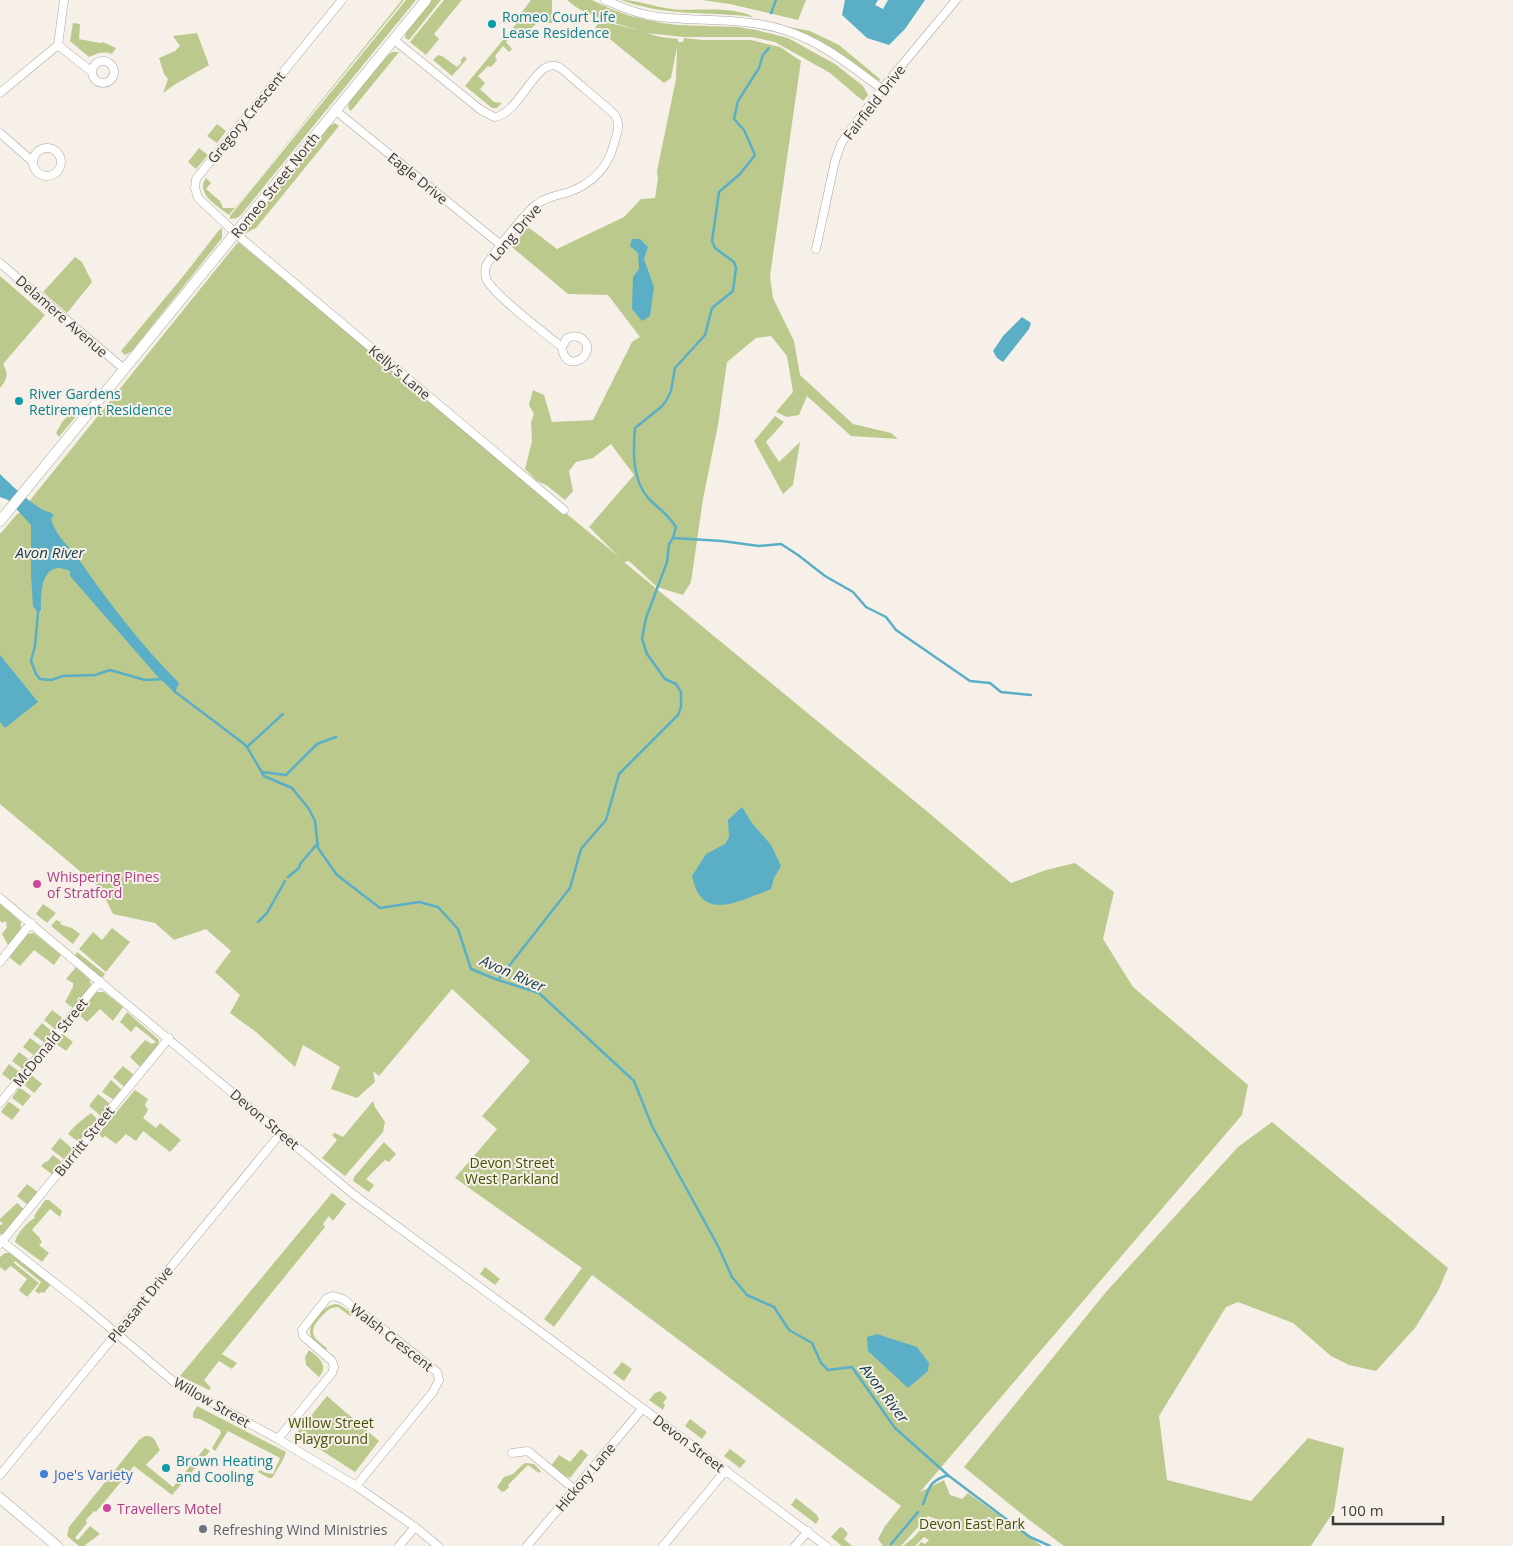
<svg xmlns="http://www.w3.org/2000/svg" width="1513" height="1546" font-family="'Open Sans',sans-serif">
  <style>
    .green { fill: #bbca8c }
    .water { fill: #5aafc7 }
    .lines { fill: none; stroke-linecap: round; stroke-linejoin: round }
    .stream { stroke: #5aafc7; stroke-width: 2.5 }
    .minor-casing { stroke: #aba6a0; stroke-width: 9 }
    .major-casing { stroke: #aba6a0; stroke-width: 11 }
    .minor { stroke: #fff; stroke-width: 8 }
    .major { stroke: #fff; stroke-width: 10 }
    .culture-dot { fill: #0f9aa8; stroke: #f6f0e9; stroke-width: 2 }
    .hotel-dot { fill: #d1479c; stroke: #f6f0e9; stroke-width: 2 }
    .shop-dot { fill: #3f7fe0; stroke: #f6f0e9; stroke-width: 2 }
    .worship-dot { fill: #6b7280; stroke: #f6f0e9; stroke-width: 2 }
    .labels { text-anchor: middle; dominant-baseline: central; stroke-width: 4; stroke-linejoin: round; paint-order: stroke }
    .culture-label { font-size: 14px; fill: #0d838f; stroke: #f6f0e9; text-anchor: start }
    .street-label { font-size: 14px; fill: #3d3b39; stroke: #f6f0e9 }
    .hotel-label { font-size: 14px; fill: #b23c85; stroke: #f6f0e9; text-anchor: start }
    .park-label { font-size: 14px; fill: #455102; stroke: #f6f0e9 }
    .shop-label { font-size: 14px; fill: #366cbe; stroke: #f6f0e9; text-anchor: start }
    .worship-label { font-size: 14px; fill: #5b616d; stroke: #f6f0e9; text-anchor: start }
    .water-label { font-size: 15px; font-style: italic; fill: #18404a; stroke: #f6f0e9 }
  </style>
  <rect width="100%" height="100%" fill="#f6f0e9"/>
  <path class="green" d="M402 0H404L229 215C218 206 195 194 206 178L211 183 206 189 220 201 223 208H235Z
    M406 0H416L240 216 237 218 230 219V216Z
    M432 0H441L409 40 405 38 406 31Z
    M444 0H462L434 34 439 39 426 55 410 42Z
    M531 0H552V23L538 22 525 34 518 28 506 42 512 49 509 52 503 46 495 56 497 60 491 67 488 66 478 76 485 83 480 89 494 102 502 103 497 108H492L465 86 516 24 515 21Z
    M567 0H592L611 9 630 16 662 23 678 25 738 27 756 30 788 38 835 64 863 86 868 95 863 101 830 73 775 42 752 37H683L646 33 661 37 678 39V42H683L684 38 702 40H751L780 47 801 61 770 276 773 298 794 341 800 375 853 424 891 433 898 439 851 436 807 396 799 415 787 417 776 412 793 392 787 356 771 336 756 338 727 362 718 425 703 499 691 582 683 595 657 587 629 561 624 562 929 813 1011 883 1046 870 1075 863 1114 892 1103 939 1133 987 1248 1085 1242 1115 920 1492 944 1480 950 1495 962 1499 968 1493 1042 1546H918L921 1542 925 1544 929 1540 924 1537 915 1546H903L913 1538 930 1519 940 1526 944 1522 928 1516 901 1546H883L878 1539 885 1526 901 1506 592 1275 554 1327 544 1319 582 1268 455 1178 497 1129 482 1116 530 1061 452 989 379 1076 373 1071 375 1082 357 1098 331 1089 340 1067 303 1045 295 1067 256 1032 230 1013 240 995 215 972 231 951 206 929 174 940 155 923 113 914 100 888 0 804V534L18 513 19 514 238 242 619 557 589 527 634 475 611 444 593 458 576 462 569 471 573 491 565 500 546 485 537 481 525 469 532 441 531 422 534 414 529 405 533 390 544 395 552 422 593 420 632 342 640 337 608 295 568 294 512 247 528 227 557 249 624 217 641 199 655 198 658 179 657 171 676 79 677 47 671 78 664 83 595 27 601 21 638 30C613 22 587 18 567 0Z
    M621 0C638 0 654 7 672 9 698 12 729 5 754 17 707 11 667 17 621 0Z
    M702 0H806L798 20 730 4Z
    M73 23 80 24 79 39 100 43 103 42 116 48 112 54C103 51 98 53 89 57L70 41Z
    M789 27 810 31 839 45 880 79 879 81 874 78C845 55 823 40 789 27Z
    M197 33 209 65 174 85 163 93 168 79 164 74 159 58 175 51 180 46 173 36Z
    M393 52H399L351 111 348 108 349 102 386 56Z
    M438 55 442 56 457 67 462 62 460 61 464 56 467 59 452 76 433 60Z
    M335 123 339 126 256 228 244 234 245 230 329 126Z
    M217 124 226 131 217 143 207 136Z
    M199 148 208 155 196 169 188 162Z
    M222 228V238L132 351 125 355 121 351 185 274 219 230Z
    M75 257 82 262 92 282 67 313 43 292Z
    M0 276 45 315 3 364C9 374 7 380 0 388Z
    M76 408 81 410 59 437 56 433 62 422Z
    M775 416 784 422 766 442 779 462 800 442 793 485 783 494 754 441Z
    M0 903 21 922V929L8 945 2 934 7 927 6 925 7 923 4 921 3 923 0 921Z
    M43 904 56 913 47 923 36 914Z
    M56 920 61 922 60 924 65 926 72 928 80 934 73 944 51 926Z
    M112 928 130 942 106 972 79 949 93 932 102 940Z
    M34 933 61 955 54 965 34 950 20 966 9 957 28 934Z
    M77 952 105 974 102 978 75 956Z
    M76 967 90 980 91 986 73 1008 65 1002 73 987V983L66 979Z
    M98 992H104L123 1007 113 1021 100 1009 87 1022 79 1015 95 993Z
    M52 1010 64 1019 56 1030 44 1020Z
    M127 1012 159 1040C158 1050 148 1058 142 1066H139L130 1057 145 1040 152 1044 156 1042 136 1026 131 1032 120 1022Z
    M42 1023 54 1033 45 1043 33 1034Z
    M63 1034 73 1042 66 1051 55 1043Z
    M30 1038 42 1047 35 1056 23 1047Z
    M19 1052 31 1061 24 1070 12 1061Z
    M9 1064 21 1073 14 1083 2 1074Z
    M123 1066 134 1075 125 1086H123L113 1077Z
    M30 1074 42 1084 34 1093 23 1084Z
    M111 1080 122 1090 114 1100 102 1092Z
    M19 1088 22 1089 31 1096 23 1106 12 1098Z
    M135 1090 148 1099 145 1105 148 1110 143 1118 156 1128 160 1123 181 1140 170 1152 143 1131 136 1141 126 1134 116 1144 105 1136 102 1138 99 1133Z
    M98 1094 108 1102 110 1105 101 1116 89 1106Z
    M373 1101 375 1107 385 1122 383 1132 345 1176 322 1158 337 1140 332 1135 335 1133 343 1137Z
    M8 1102 11 1103 20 1110 12 1120 1 1112Z
    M91 1113 98 1120 80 1143 68 1134C75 1125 82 1120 91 1113Z
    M1272 1122 1448 1268 1438 1291 1415 1328 1376 1371 1349 1365 1331 1356 1293 1323 1238 1302 1226 1307 1159 1416 1167 1480 1251 1501 1308 1438 1344 1448 1334 1511 1311 1546H1064L1028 1519 964 1467 1106 1292 1238 1147Z
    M60 1138 74 1150 65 1160 51 1149Z
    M384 1142 396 1154 389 1162 385 1160 366 1179 374 1185 369 1192 353 1181 354 1177Z
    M53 1155 63 1163 53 1175 41 1166 45 1162 48 1161Z
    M27 1184 39 1193 29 1206 17 1196Z
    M332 1193 346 1204 333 1221 329 1216 323 1224 325 1227 222 1354 237 1363 232 1369 219 1361 204 1380 211 1388 209 1390 180 1376Z
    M45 1200H49L62 1211 60 1217 50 1209 32 1230 39 1237 42 1242 39 1245 49 1253 42 1262 15 1242C17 1233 27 1222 35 1218L34 1216Z
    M17 1203 25 1210 5 1234H0V1225L3 1224 0 1221V1219Z
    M5 1253H10L51 1284 44 1293 41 1292 39 1294 35 1291 41 1282 15 1261 14 1263 39 1283 27 1297 19 1290 27 1279 11 1266 5 1271 0 1267V1257Z
    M485 1267 500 1279 495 1285 480 1274Z
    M336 1304 340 1305 353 1314 350 1316 338 1307 331 1308C326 1311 323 1315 319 1319 307 1334 315 1339 327 1348L326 1350C321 1346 313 1342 311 1336 306 1324 324 1305 336 1304Z
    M309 1350C319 1357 329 1366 319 1377L306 1365 305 1357Z
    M622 1362 632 1369 624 1381 613 1373Z
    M660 1391 664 1394 667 1398 663 1403 665 1405 663 1410 649 1400 655 1393Z
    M327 1396 379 1441 355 1472 296 1434Z
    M197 1406 286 1452 283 1460 272 1478H269L258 1472 260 1470 266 1473 273 1474 280 1458 228 1431 215 1451 212 1448 221 1433 220 1430 200 1419 193 1418V1413Z
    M690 1419 707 1432 702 1439 685 1426Z
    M145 1436C156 1436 155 1442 160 1450L146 1465 173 1487 205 1448 210 1451 172 1495 134 1466 96 1512 94 1511 86 1520 87 1523 75 1538 78 1540 90 1526 100 1534 84 1546H79L67 1536 69 1527 139 1440Z
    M581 1449 588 1455 570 1478 565 1476 552 1465 553 1463 559 1455 570 1462Z
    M730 1449 746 1461 740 1468 724 1456Z
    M526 1463 534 1464 541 1471 539 1473 528 1465 508 1485 509 1487 505 1491 502 1492 497 1487 504 1477 513 1474 522 1465Z
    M796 1498 816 1514 819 1519 816 1524 791 1505Z
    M840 1527 843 1528 848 1534 844 1539 852 1546H842L831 1537Z"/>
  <path class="water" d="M845 0H878L875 5 883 9 888 0H925L905 29 889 45 867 38 842 15Z
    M632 239H640L648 247 644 259 654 287 650 316 642 321 632 309 633 277 639 269 638 253 630 246Z
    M1022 317 1031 323 1029 329 1003 362 997 358 993 351 1003 336Z
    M0 474C9 483 39 512 50 512L54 515 51 519C54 528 58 535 64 542 67 546 72 549 75 554 106 599 140 644 179 683L175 693 158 677 70 576V571C67 570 62 568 58 568 40 570 41 597 41 610L38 613 33 606 31 576V525L8 500 0 497Z
    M0 655 38 702 5 728 0 722Z
    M742 807 752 823 771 845 781 866 774 878 771 889C765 892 759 894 753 896 738 902 714 912 701 897 696 892 694 883 692 876L706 854 725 844 729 837 728 820Z
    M877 1334 917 1347 929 1363 928 1371 908 1388 868 1351 867 1337Z"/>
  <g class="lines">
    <path class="stream" d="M771 13 776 0
      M673 538 722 541 759 546 781 544 798 555 825 576 853 592 866 607 886 617 896 630 970 681 990 683 1001 692 1031 695
      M38 613 35 646 31 661 36 674 40 679 51 680 63 676 95 675 110 670 145 680 163 679
      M174 691 243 743 247 747 264 776 292 788 309 809 315 821 318 848 337 875 380 908 419 902 438 907 458 929 471 969 498 980 539 993 634 1081 652 1126 718 1246 732 1277 747 1295 774 1307 789 1330 812 1343 821 1363 828 1370 852 1367 895 1428 949 1476 1030 1537 1050 1546
      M247 747 283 714
      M262 772 286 775 317 744 336 737
      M288 877 299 868 300 864 318 843
      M258 922 267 913 285 881
      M498 980 570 888 581 849 606 820 619 774 678 715 681 707V692L676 684 665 679 647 654 642 639 646 618 667 562 669 544 673 538 676 527C667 513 660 510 649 499 632 481 633 451 635 428L661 407 666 401 671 391 675 368 705 335 712 308 733 291 736 268 734 262 715 248 712 241 719 192 740 174 755 155 744 130 734 119 738 101 759 68 763 55 769 48
      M923 1504C930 1487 928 1482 948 1475
      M891 1544 918 1512"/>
    <defs>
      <path id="minor" d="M342 0 196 179 195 188 198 198 242 239 564 510
        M605 0C622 8 641 15 659 17 701 22 744 17 784 30 821 41 852 67 882 89
        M393 39 481 110 494 117C518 116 535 60 556 66 562 68 567 73 571 77 586 90 601 102 615 115 621 125 617 133 614 144 608 167 592 184 569 192 558 195 546 197 537 204 527 211 491 256 486 266 485 270 485 274 486 278 491 293 547 335 562 347 565 377 600 353 582 339 578 335 573 336 567 338L562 347
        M58 45 92 72
        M92 72a11 11 0 1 1 22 0a11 11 0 1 1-22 0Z
        M0 93 58 45 64 0
        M335 110 501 245
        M0 133 33 162
        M33 162a14 14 0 1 1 28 0a14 14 0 1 1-28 0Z
        M816 249 835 161 841 144 848 133 882 89 956 0
        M0 263 124 369
        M0 898 353 1194 538 1330 826 1546
        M0 962 31 923
        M0 1103 100 981
        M0 1240 83 1305 174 1382 278 1439 356 1486 415 1527 438 1546
        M0 1244 169 1038
        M278 1439 332 1373 334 1367 332 1361 303 1336 302 1330 327 1298 333 1296 343 1299 382 1328 437 1372 439 1380 433 1392 356 1486
        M512 1453 528 1451 574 1489
        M0 1475 281 1133
        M399 1546 415 1527
        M527 1546 643 1408
        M663 1546 726 1470
        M795 1546 808 1531"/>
      <path id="major" d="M0 521 426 0
        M0 1498 57 1546"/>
    </defs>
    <use href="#minor" class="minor-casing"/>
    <use href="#major" class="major-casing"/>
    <use href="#minor" class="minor"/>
    <use href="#major" class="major"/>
  </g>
  <g class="culture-dot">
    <circle cx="492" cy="24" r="5"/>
    <circle cx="19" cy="401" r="5"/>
    <circle cx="166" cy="1468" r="5"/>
  </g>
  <g class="hotel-dot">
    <circle cx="37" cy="884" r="5"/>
    <circle cx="107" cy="1508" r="5"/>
  </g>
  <circle class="shop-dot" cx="44" cy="1474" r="5"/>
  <circle class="worship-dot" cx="203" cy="1529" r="5"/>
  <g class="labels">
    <g class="culture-label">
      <text x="502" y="16">Romeo Court Life<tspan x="502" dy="16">Lease Residence</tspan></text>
      <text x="29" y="393">River Gardens<tspan x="29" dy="16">Retirement Residence</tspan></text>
      <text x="176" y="1460">Brown Heating<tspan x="176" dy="16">and Cooling</tspan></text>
    </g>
    <g class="street-label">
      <text transform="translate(874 102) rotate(-52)">Fairfield Drive</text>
      <text transform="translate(246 117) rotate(-51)">Gregory Crescent</text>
      <text transform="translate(418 178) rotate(39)">Eagle Drive</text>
      <text transform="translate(275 185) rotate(-51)">Romeo Street North</text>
      <text transform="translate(515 232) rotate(-49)">Long Drive</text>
      <text transform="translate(62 316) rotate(41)">Delamere Avenue</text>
      <text transform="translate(400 372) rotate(40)">Kelly's Lane</text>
      <text transform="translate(50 1042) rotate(-51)">McDonald Street</text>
      <text transform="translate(265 1119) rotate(40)">Devon Street</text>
      <text transform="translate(84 1141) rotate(-51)">Burritt Street</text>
      <text transform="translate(140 1304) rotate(-51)">Pleasant Drive</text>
      <text transform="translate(392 1337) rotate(38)">Walsh Crescent</text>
      <text transform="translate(212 1402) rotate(30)">Willow Street</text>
      <text transform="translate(689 1443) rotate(37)">Devon Street</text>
      <text transform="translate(585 1477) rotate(-50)">Hickory Lane</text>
    </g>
    <g class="hotel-label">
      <text x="47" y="876">Whispering Pines<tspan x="47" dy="16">of Stratford</tspan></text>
      <text x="117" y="1508">Travellers Motel</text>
    </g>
    <g class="park-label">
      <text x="512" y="1162">Devon Street<tspan x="512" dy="16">West Parkland</tspan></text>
      <text x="331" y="1422">Willow Street<tspan x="331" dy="16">Playground</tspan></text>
      <text x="972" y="1523">Devon East Park</text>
    </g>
    <g class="shop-label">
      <text x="54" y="1474">Joe's Variety</text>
    </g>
    <g class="worship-label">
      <text x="213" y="1529">Refreshing Wind Ministries</text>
    </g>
    <g class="water-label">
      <text x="50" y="552">Avon River</text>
      <text transform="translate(513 973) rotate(24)">Avon River</text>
      <text transform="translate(885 1393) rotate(53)">Avon River</text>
    </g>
  </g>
  <path d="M1333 1516v8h110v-8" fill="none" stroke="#3d3b39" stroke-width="2.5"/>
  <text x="1340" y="1516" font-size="15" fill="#3d3b39" stroke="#f6f0e9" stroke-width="4" paint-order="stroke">100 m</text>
</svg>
